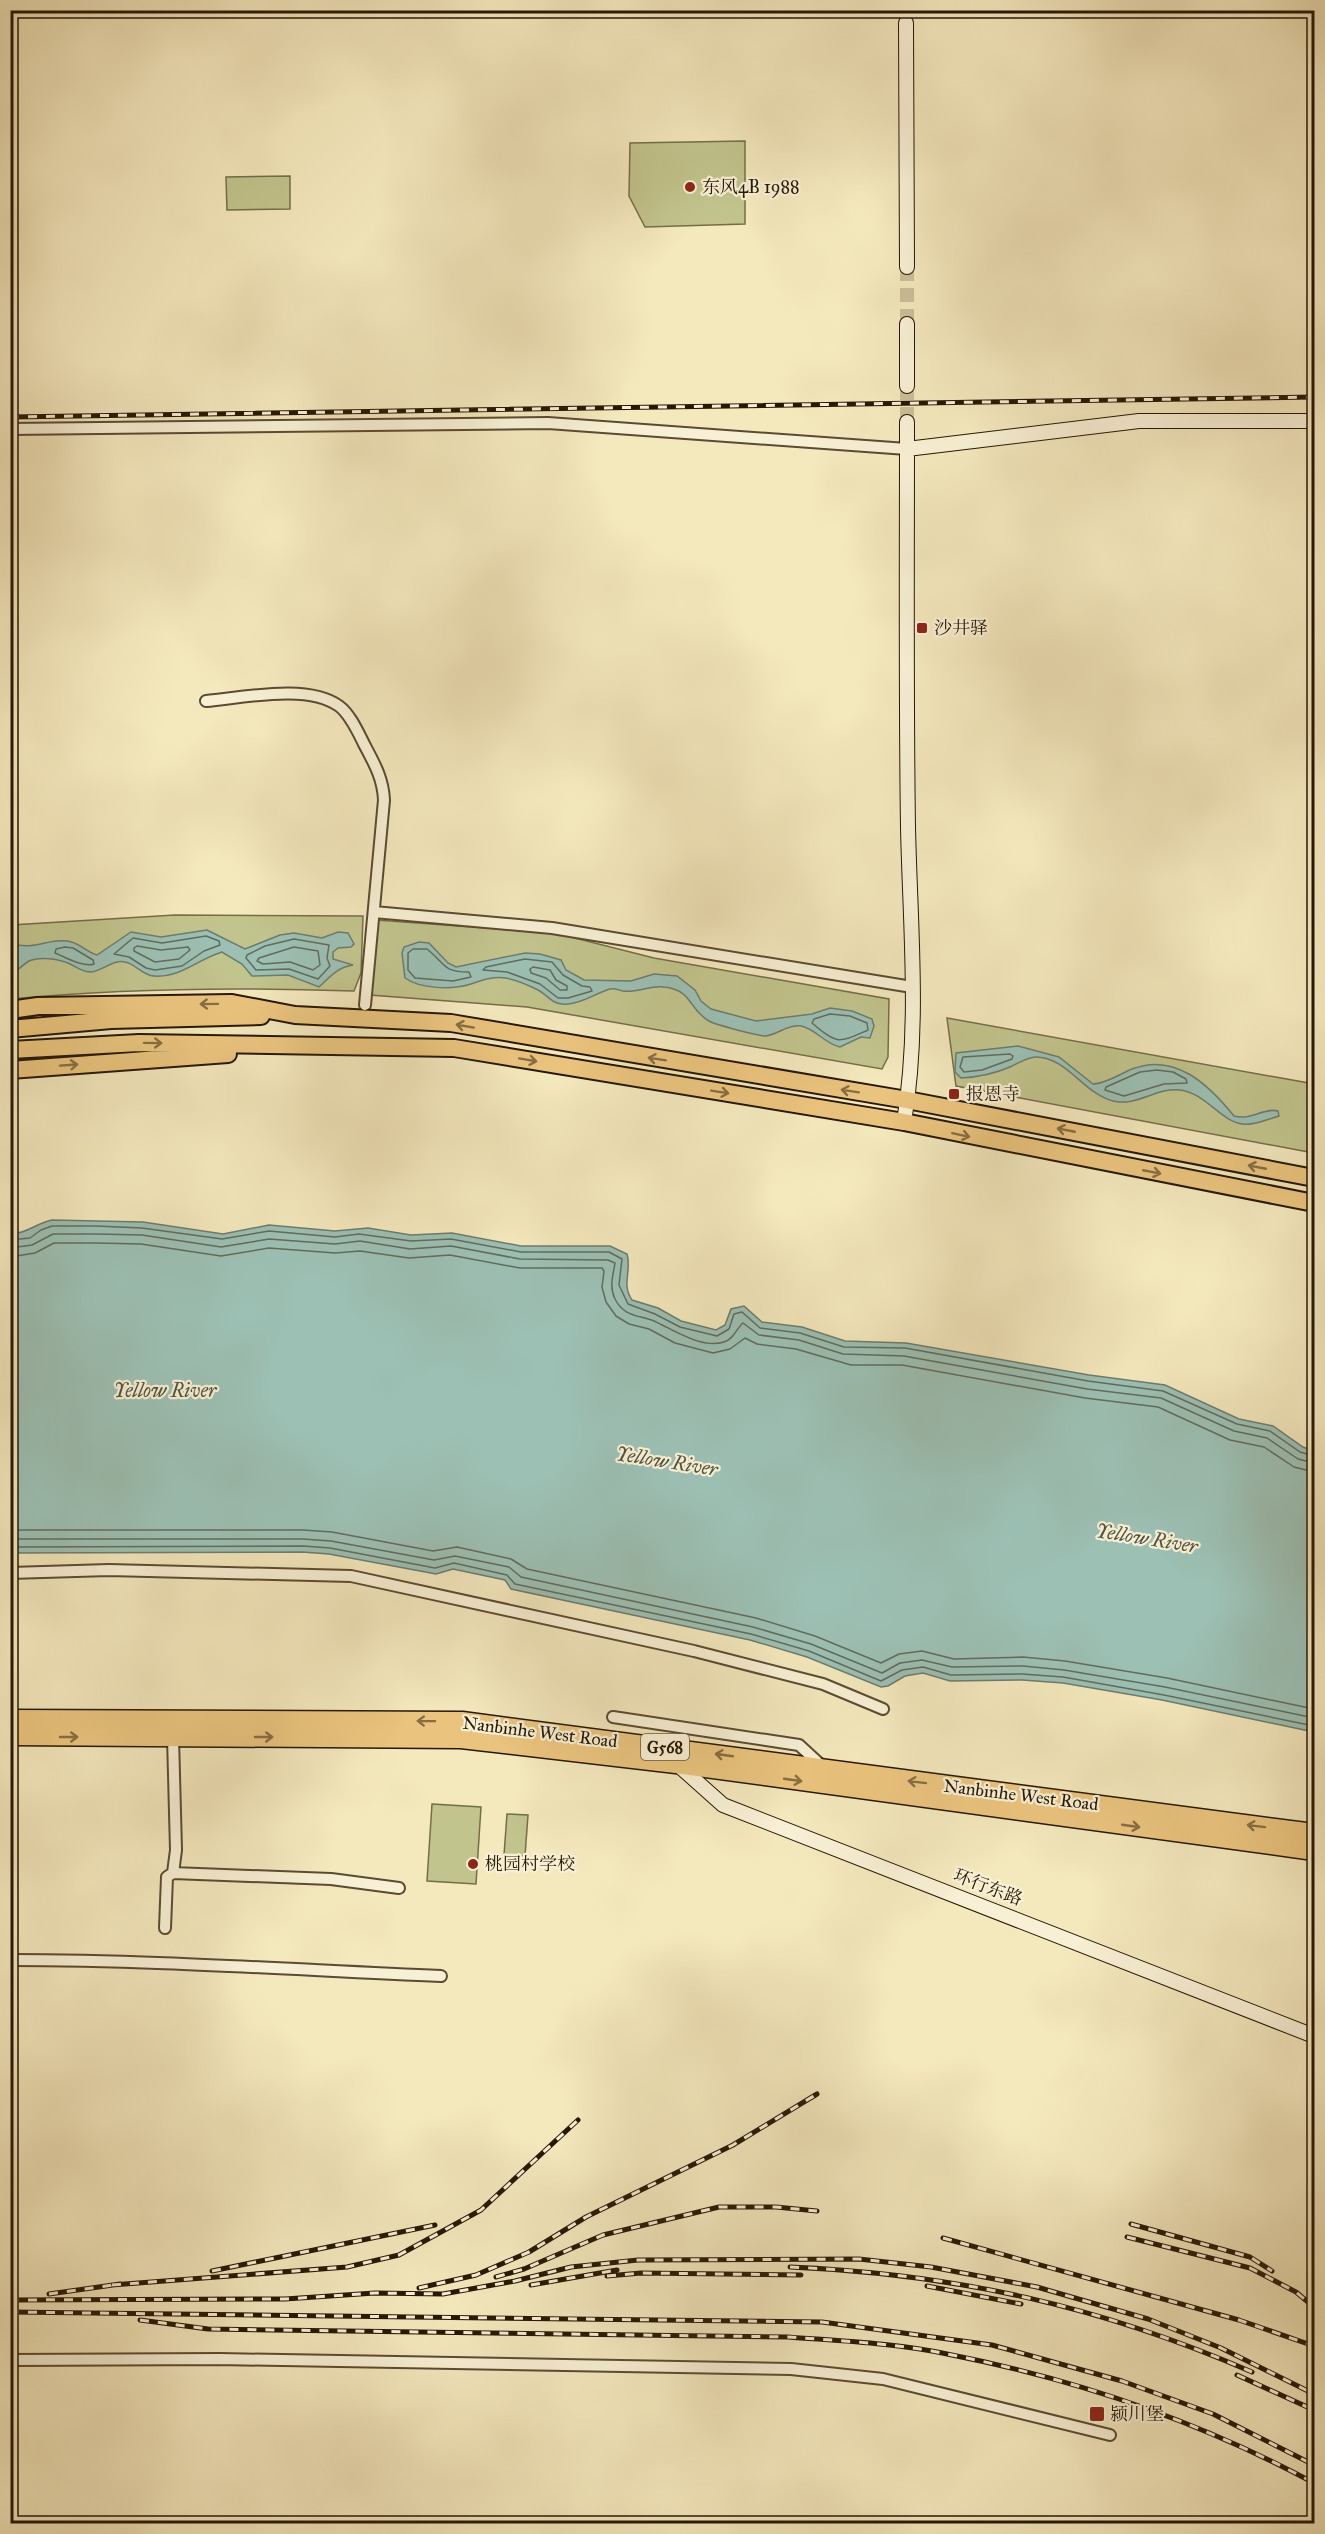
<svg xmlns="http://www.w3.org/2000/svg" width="1325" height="2534" font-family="'IM FELL Great Primer','Noto Serif SC',serif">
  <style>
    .green { fill: #c2c48d; stroke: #746e48; stroke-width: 1.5 }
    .water { fill: #9cc0b4; stroke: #6d7c6e; stroke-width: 1.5 }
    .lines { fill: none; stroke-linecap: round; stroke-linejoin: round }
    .shore { stroke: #616c5c; stroke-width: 1.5 }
    .secondary-tunnel { stroke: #cbbe98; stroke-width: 14; stroke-dasharray: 14 7; stroke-linecap: butt }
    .street-casing { stroke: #5a4b32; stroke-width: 14 }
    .secondary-casing { stroke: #261704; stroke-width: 16 }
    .primary-casing { stroke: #261704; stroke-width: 20 }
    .highway-casing { stroke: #261704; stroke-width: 21 }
    .street { stroke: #f8f0d4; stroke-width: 10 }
    .secondary { stroke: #f8f0d4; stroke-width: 14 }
    .primary { stroke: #eac47e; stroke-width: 16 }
    .highway { stroke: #eac47e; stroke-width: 18 }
    .rail-casing { stroke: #261704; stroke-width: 5 }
    .rail { stroke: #f8f0d4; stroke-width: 3; stroke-dasharray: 9; stroke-linecap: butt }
    .oneway { stroke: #886e41 }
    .poi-dot { fill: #8f2418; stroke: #f8f0d4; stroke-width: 2 }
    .labels { text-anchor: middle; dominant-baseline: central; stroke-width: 4.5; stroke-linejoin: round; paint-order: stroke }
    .shield { fill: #f8f0d4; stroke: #655842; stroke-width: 1.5 }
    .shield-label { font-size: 16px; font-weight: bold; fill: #261704 }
    .poi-label { font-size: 18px; fill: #261704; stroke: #f8f0d4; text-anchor: start }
    .street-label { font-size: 18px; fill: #261704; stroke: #f8f0d4 }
    .water-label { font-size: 20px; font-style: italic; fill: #4f5242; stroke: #f8f0d4 }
  </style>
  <rect width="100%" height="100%" fill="#f4e8bd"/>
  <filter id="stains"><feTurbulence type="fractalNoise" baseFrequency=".00333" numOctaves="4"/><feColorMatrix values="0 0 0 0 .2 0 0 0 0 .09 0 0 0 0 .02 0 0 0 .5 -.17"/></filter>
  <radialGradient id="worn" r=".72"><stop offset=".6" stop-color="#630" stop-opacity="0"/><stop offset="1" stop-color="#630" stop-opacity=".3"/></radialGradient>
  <path class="green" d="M745 141V224L645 227 629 196 630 143Z
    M290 176V209L227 210 226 177Z
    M175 915 363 916 361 973 354 991C239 987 125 988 11 999V925Z
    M376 920 555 933 654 958 889 999 888 1057 882 1069 527 1007 370 995Z
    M947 1018 1314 1084V1153L956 1086Z
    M432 1804 481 1807 476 1884 427 1881Z
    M507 1814 528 1815 525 1856 504 1855Z"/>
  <path class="water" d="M207 930 245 949 280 935 294 933 322 938 338 932 348 933 354 944 351 947 338 948 333 952V959L353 965C336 968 331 976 319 987L288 975 252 976 242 964 222 952C198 959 181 978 154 976 142 975 136 964 125 962 113 959 103 971 91 972 82 972 77 967 70 964 60 959 39 956 29 961 22 965 18 971 11 974V944C36 950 46 939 67 941 79 942 86 952 97 955L131 932 161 937Z
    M419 942 429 943 448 963 456 967 525 953 540 954 561 960 566 970 584 980 631 981 654 974 677 976 695 990 701 1001 711 1009 756 1021 812 1014 830 1008 852 1011 872 1019 874 1026 870 1038 861 1037 840 1047C825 1044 816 1029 801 1026 789 1024 778 1034 766 1036 758 1036 716 1025 709 1021 688 1009 693 990 664 987 651 985 637 993 623 991 618 990 616 988 610 989 596 993 583 1003 568 1004 552 1006 549 995 536 989 528 985 516 980 506 978 494 976 482 980 471 984 452 990 420 989 405 978L402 953 404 947Z
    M1018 1046 1059 1057 1093 1084C1105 1084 1120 1074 1132 1069 1175 1052 1209 1085 1234 1116 1251 1121 1264 1107 1278 1111L1279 1116C1268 1119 1254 1126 1243 1124 1221 1122 1206 1093 1180 1090 1157 1087 1136 1107 1113 1101 1084 1094 1066 1056 1035 1057 1026 1058 1019 1063 1010 1067 994 1074 979 1077 961 1078L955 1072 956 1053Z
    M52 1220 143 1222 223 1234 269 1225 335 1231 368 1228 411 1235 452 1233 521 1246H610L627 1254C632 1271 621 1284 632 1300L658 1308 681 1321 716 1330 725 1325 731 1309 744 1306 762 1322 802 1327 845 1341 906 1343 1089 1375 1165 1385 1239 1419 1273 1426 1303 1447 1314 1451V1732L1162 1700 1063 1683 1022 1680 950 1681 923 1673 905 1676 888 1686 881 1687 807 1657 750 1640 511 1589 505 1580 453 1569 436 1574 329 1554 302 1552 11 1553V1234C27 1234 36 1223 52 1220Z"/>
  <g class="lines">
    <path class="shore" d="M206 936 219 941 220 945 204 951 182 966 155 970 146 968 129 957 114 954 133 938 162 943Z
      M294 939 329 945 327 958 330 966 318 979 289 969 256 970 246 958 247 955 265 946Z
      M137 946 161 950 188 947 190 950 179 959 155 962 134 951V948Z
      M65 947 73 948 93 960 94 964C84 968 65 957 55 953L56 949Z
      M294 947 318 951 320 965 313 970 290 962 263 964 257 961 259 958Z
      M413 949H427C446 964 442 972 469 972L471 977 453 981 415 978 408 970V953Z
      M525 959 552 962 563 975 582 986 590 987 592 991 568 998H558L540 984 507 972 483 970 486 967Z
      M533 967 550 970 556 980 567 986V990H560L546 978 531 973 530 969Z
      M830 1014 850 1016 867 1023 868 1030C838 1043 838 1045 812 1023L814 1019Z
      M1010 1054 1013 1056 1012 1059 982 1070 964 1072 960 1067 963 1057Z
      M1157 1070 1173 1072 1186 1079 1187 1083 1164 1084 1124 1096 1105 1090 1106 1087 1140 1072Z
      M10 1240 30 1238 41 1230 52 1226H96L142 1228 222 1239 269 1231 335 1237 359 1234 411 1241 451 1239 521 1252H609L622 1259 619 1285 628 1304 655 1314 680 1327 717 1336 729 1329 734 1314 742 1312 760 1328 800 1333 844 1347 905 1348 1088 1381 1163 1391 1237 1424 1270 1431 1300 1452 1314 1456
      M10 1248 32 1245 53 1234H96L142 1235 221 1247 269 1239 335 1244 360 1241 410 1249 451 1246 520 1259 608 1260 615 1263C613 1276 609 1287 615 1299 624 1317 639 1315 654 1321 674 1330 701 1349 724 1342 734 1339 736 1329 743 1323L759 1335 799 1340 843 1354 904 1356 1087 1389 1161 1398 1234 1431 1267 1438 1298 1459 1314 1463
      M10 1257 35 1253 54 1243H96L141 1244 221 1256 269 1248 335 1253 360 1251 409 1258 450 1255 520 1268H602L604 1271 602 1287 606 1302 616 1316 629 1324 649 1329 675 1343 713 1353 730 1349 745 1338 757 1344 796 1349 851 1365H902L1085 1398 1158 1407 1230 1440 1264 1447 1294 1467 1314 1472
      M10 1530H303L332 1532 433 1551 457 1547 511 1559 527 1569 756 1618 815 1636 881 1663 899 1654 922 1651 954 1659 1023 1657 1065 1661 1167 1678 1314 1709
      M10 1539H303L331 1541 434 1560 455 1556 509 1567 521 1577 753 1627 811 1644 882 1673 900 1663 922 1660 952 1667 1023 1666 1064 1670 1165 1687 1314 1718
      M10 1547 303 1546 330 1548 435 1568 454 1563 507 1575 515 1584 751 1634 809 1651 881 1681 902 1670 923 1667 951 1675 1022 1674 1063 1677 1164 1695 1314 1726"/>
    <path class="secondary-tunnel" d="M906 10V23
      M907 267V324
      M907 386V422"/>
    <defs>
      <path id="street" d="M10 429 548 423 907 449
        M206 701C242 698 308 683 339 706 350 714 358 732 364 744 374 763 383 778 384 800L365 1005
        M374 912 552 928 912 987
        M10 1573 109 1570 351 1576 694 1651 823 1684 883 1709
        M613 1717 799 1745 824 1768
        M173 1737 176 1850 173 1873 331 1879 399 1888
        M165 1928 167 1877 173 1873
        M10 1960C154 1960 298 1970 441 1976
        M10 2360 220 2359 791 2369 883 2379 1110 2435"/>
      <path id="secondary" d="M906 23 907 267
        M907 324V386
        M907 449 1139 421H1314
        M904 1122C920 1025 910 925 908 827 906 692 907 557 907 422
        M677 1764 723 1805 1314 2036"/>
      <path id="primary" d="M10 1010 38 1006 232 1003 295 1015 451 1023 907 1100 1314 1178
        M10 1029 111 1020 261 1016
        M10 1050 139 1043 454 1048 904 1122 1314 1203
        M10 1070 228 1054"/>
      <path id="highway" d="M10 1719 462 1721 1314 1833
        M10 1736 461 1739 676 1764 1314 1851"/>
    </defs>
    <use href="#street" class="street-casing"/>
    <use href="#secondary" class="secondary-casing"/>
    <use href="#primary" class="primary-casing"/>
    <use href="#highway" class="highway-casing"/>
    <use href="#street" class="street"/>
    <use href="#secondary" class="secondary"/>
    <use href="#primary" class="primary"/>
    <use href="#highway" class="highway"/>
    <defs>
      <path id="rail" d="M10 417 1314 397
        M1131 2224 1250 2257 1272 2271
        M1127 2237 1250 2268 1296 2292 1314 2307
        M943 2238 1239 2320 1314 2346
        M790 2267C955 2274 1100 2306 1252 2372
        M212 2271 435 2225
        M607 2276 641 2273 801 2275
        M496 2277 524 2269 603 2235 719 2207H776L817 2211
        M112 2285 347 2267 399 2255 481 2210 578 2120
        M531 2285 617 2270
        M927 2286 1021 2304
        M419 2288 476 2275 529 2252 586 2217 733 2145 817 2094
        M49 2294 120 2284
        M10 2300 285 2299 375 2293 443 2294 515 2281 571 2267 638 2260 859 2259 931 2267 1037 2287 1148 2319 1221 2348 1314 2394
        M10 2312 822 2322 992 2345 1122 2381 1213 2414 1314 2465
        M140 2320 208 2329 788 2337C841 2341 895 2343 947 2354 1075 2379 1199 2421 1314 2483
        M1237 2375 1314 2410"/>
    </defs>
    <use href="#rail" class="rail-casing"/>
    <use href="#rail" class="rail"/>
  </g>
  <defs><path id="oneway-shaft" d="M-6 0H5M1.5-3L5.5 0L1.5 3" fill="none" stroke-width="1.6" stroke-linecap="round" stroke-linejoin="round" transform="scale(1.5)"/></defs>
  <g class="oneway">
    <use href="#oneway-shaft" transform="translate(209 1004) rotate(179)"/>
    <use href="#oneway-shaft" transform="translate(465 1026) rotate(-170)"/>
    <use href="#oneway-shaft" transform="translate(153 1043) rotate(1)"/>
    <use href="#oneway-shaft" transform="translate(657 1059) rotate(-171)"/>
    <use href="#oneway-shaft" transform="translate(528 1060) rotate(10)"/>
    <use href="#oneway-shaft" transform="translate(69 1065) rotate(-4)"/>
    <use href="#oneway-shaft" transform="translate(850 1091) rotate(-171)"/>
    <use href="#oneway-shaft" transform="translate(720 1092) rotate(9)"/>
    <use href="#oneway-shaft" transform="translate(1066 1130) rotate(-169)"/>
    <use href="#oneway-shaft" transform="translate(961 1135) rotate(12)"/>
    <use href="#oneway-shaft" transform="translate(1257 1167) rotate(-169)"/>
    <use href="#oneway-shaft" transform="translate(1152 1172) rotate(11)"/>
    <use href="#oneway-shaft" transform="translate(426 1721) rotate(-179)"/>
    <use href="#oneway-shaft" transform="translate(69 1737)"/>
    <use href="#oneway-shaft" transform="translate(264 1737)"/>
    <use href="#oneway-shaft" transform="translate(724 1755) rotate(-172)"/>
    <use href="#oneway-shaft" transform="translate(793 1780) rotate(8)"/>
    <use href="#oneway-shaft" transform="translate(917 1782) rotate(-173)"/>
    <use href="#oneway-shaft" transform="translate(1131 1826) rotate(8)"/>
    <use href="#oneway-shaft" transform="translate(1256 1826) rotate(-173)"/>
  </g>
  <g class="poi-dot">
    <circle cx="690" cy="187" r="6"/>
    <rect x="916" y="622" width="12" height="12" rx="3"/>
    <rect x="948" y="1088" width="12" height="12" rx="3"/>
    <circle cx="473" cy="1864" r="6"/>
    <rect x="1089" y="2406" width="16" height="16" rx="3"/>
  </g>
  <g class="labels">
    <rect class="shield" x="641" y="1734" width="48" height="26" rx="4.5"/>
    <g class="shield-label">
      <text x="665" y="1747">G568</text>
    </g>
    <g class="poi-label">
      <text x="702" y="187">东风4B 1988</text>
      <text x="934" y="628">沙井驿</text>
      <text x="966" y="1094">报恩寺</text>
      <text x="485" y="1864">桃园村学校</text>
      <text x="1110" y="2414">颍川堡</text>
    </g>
    <g class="street-label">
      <text transform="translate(540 1732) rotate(7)">Nanbinhe West Road</text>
      <text transform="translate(1021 1795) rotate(7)">Nanbinhe West Road</text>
      <text transform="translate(988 1887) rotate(21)">环行东路</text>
    </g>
    <g class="water-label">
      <text x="165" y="1390">Yellow River</text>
      <text transform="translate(667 1461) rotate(9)">Yellow River</text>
      <text transform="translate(1147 1538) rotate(9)">Yellow River</text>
    </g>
  </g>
  <rect width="1325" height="2534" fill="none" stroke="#f4e8bd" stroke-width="36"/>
  <rect x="12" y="12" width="1301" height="2510" fill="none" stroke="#261704" stroke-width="3"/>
  <rect x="18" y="18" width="1289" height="2498" fill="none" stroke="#261704" stroke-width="1.5"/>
  <rect width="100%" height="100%" filter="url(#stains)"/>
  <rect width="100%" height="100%" fill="url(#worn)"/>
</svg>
